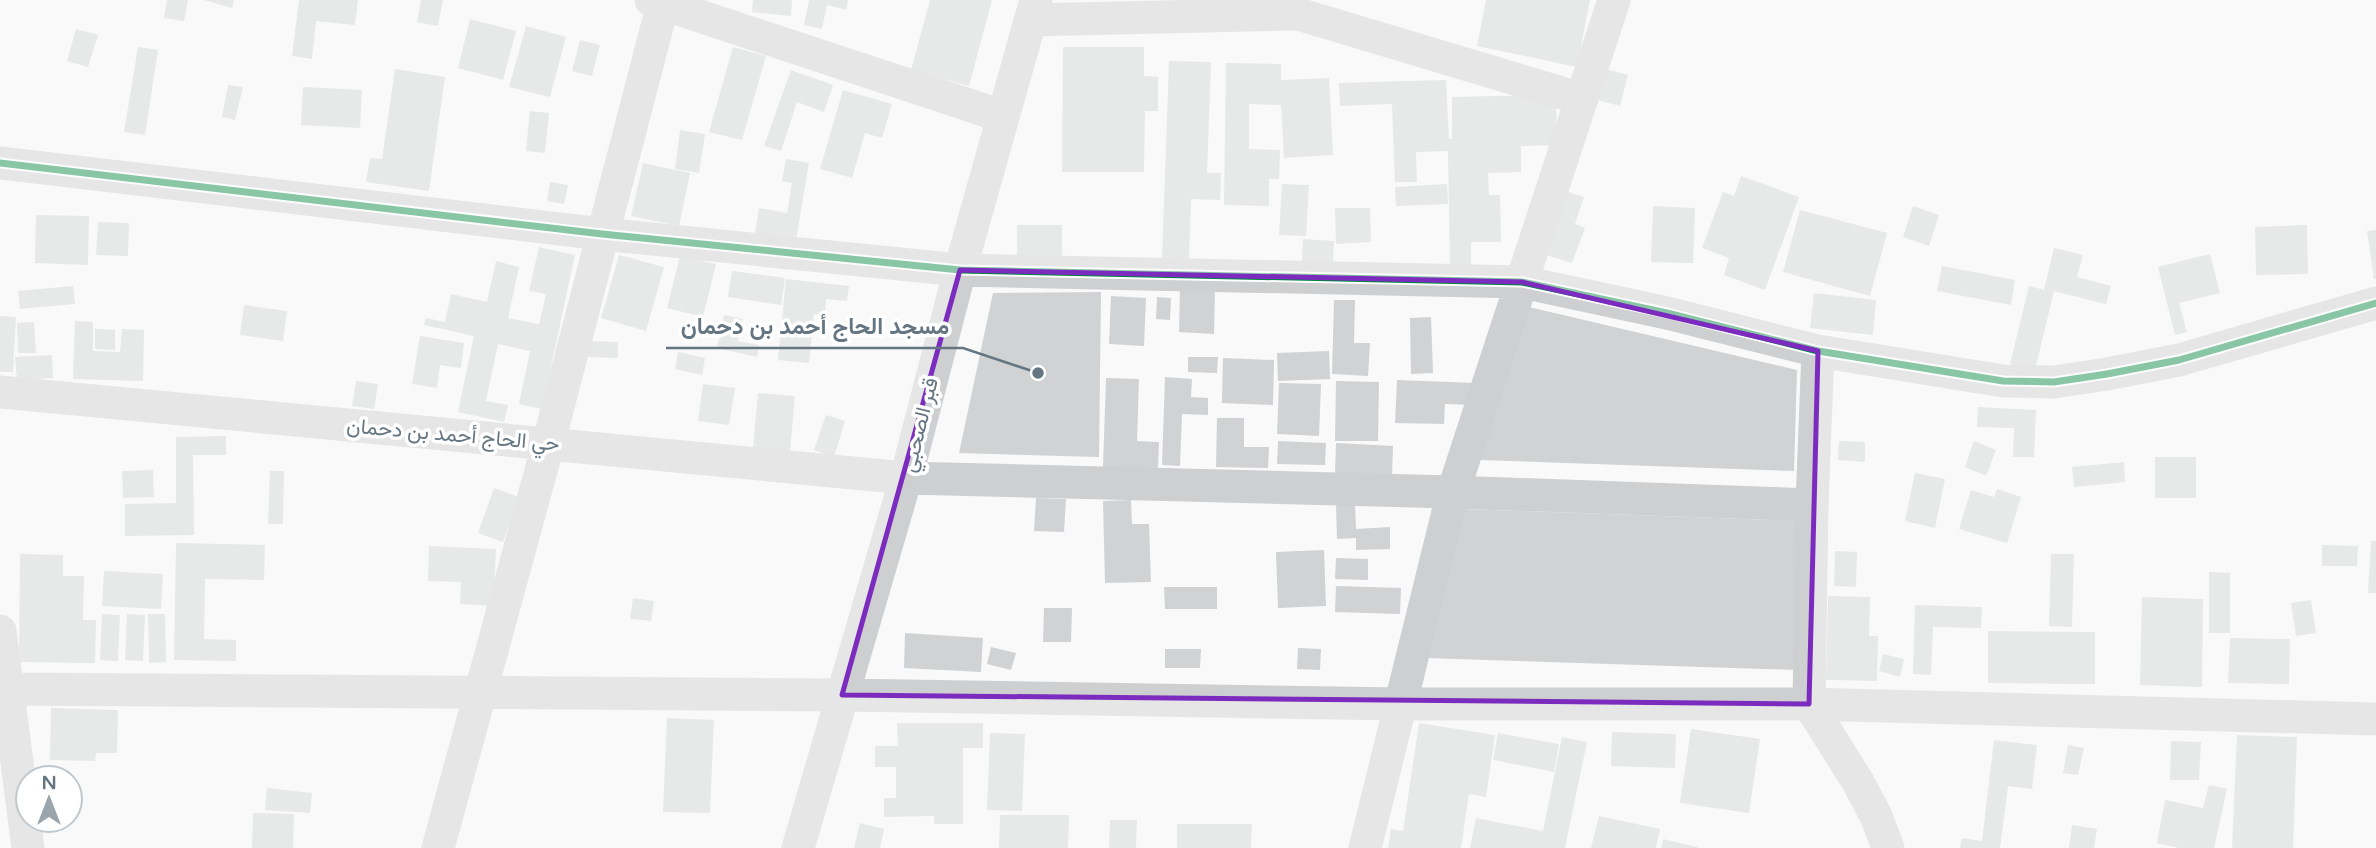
<svg xmlns="http://www.w3.org/2000/svg" width="2376" height="848" font-family="'Varela Round',Vazirmatn,sans-serif">
  <style>
    .building { fill: #d0d2d3 }
    .lines { fill: none; stroke-linecap: round; stroke-linejoin: round }
    .street { stroke: #cecfd0; stroke-width: 33 }
    .cycleway-casing { stroke: #fff; stroke-width: 11 }
    .cycleway { stroke: #00873e; stroke-width: 7 }
    .marked { fill: none; stroke: #7b2cbf; stroke-width: 5; stroke-linejoin: round }
    .labels { text-anchor: middle; dominant-baseline: central; stroke-width: 7; stroke-linejoin: round; paint-order: stroke }
    .street-label { font-size: 21px; fill: #657683; stroke: #fff }
    .leader { fill: none; stroke: #657683; stroke-width: 2.5 }
    .callout-dot { fill: #657683; stroke: #fff; stroke-width: 2.5 }
    .callout-label { font-size: 23px; text-anchor: middle; font-weight: bold; fill: #657683; stroke: #fff; stroke-width: 7; stroke-linejoin: round; paint-order: stroke }
  </style>
  <rect width="100%" height="100%" fill="#f9f9f9"/>
  <path class="building" d="M167 0H188L184 21 164 18Z
    M204 0H234L232 8Z
    M299 0H358L355 25 316 21 312 59 292 56Z
    M421 0H443L438 26 417 22Z
    M753 0H792L791 16 752 12Z
    M809 0H848L846 10 827 5 822 29 804 25Z
    M930 0H992L969 86 911 70Z
    M1486 0H1590L1577 67 1477 46Z
    M470 19 516 31 503 80 458 68Z
    M526 26 566 37 550 97 509 87Z
    M76 29 98 35 88 67 67 61Z
    M580 40 600 45 592 76 572 71Z
    M138 47 158 50 145 135 124 132Z
    M733 47 766 56 742 140 709 132Z
    M1063 47H1144V76L1158 77V111H1145L1144 172H1062Z
    M1169 61 1211 62 1207 173H1221L1220 200 1191 199 1189 260 1162 258Z
    M1226 63 1281 64V80L1329 78 1333 155 1284 158 1281 105 1249 104V149L1280 150 1279 179H1269V206L1224 205Z
    M395 69 445 77 429 191 366 182 370 158 382 159Z
    M1606 69 1628 75 1620 106 1598 100Z
    M791 70 833 85 824 112 797 102 781 151 764 146Z
    M1446 80 1449 139H1452V97L1556 95 1557 145 1521 146V172L1488 173 1489 195H1500L1501 242H1471V266H1450L1448 151 1416 152 1417 182H1395L1392 104 1340 106 1339 83Z
    M228 85 243 87 235 120 222 117Z
    M303 87 362 90 360 128 301 125Z
    M843 90 892 104 882 138 865 133 852 178 820 169Z
    M530 111 549 113 545 153 526 151Z
    M680 130 705 134 699 173 675 169Z
    M786 159 809 163 795 246 754 239 759 208 787 213 792 183 782 181Z
    M643 163 690 173 679 226 631 216Z
    M1741 176 1799 197 1765 290 1724 275 1729 258 1702 248 1723 192 1734 196Z
    M550 182 568 185 564 204 547 201Z
    M1282 184 1309 185 1306 236 1279 235Z
    M1447 184 1448 204 1396 206 1395 187Z
    M1568 192 1584 197 1575 224 1585 228 1572 263 1546 255Z
    M1653 206 1695 208 1693 263 1651 262Z
    M1913 206 1939 215 1929 246 1903 237Z
    M1335 208H1370L1371 242 1336 244Z
    M1800 210 1887 233 1870 296 1783 272Z
    M36 215 89 216 88 265 35 263Z
    M98 222 129 223 128 256 96 255Z
    M1017 225H1062V260H1017Z
    M2307 225 2308 274 2256 275 2255 227Z
    M2376 230V279H2374L2367 231Z
    M1303 239 1334 241 1333 263 1302 262Z
    M539 247 575 255 542 409 519 404 530 351 498 344 486 401 508 405 504 422 458 412 474 336 424 325 426 318 445 322 451 294 487 302 496 261 519 267 508 318 539 324 546 294 529 291Z
    M2054 248 2083 255 2077 277 2111 286 2106 304 2054 291 2035 370 2010 364 2029 286 2044 290Z
    M2210 254 2220 293 2179 303 2187 332 2175 335 2158 267Z
    M619 255 664 267 646 331 601 318Z
    M680 256 716 264 703 317 667 308Z
    M1942 266 2015 280 2011 305 1937 291Z
    M732 271 785 278 781 305 728 297Z
    M786 279 849 286 847 301 826 299 825 315 814 314 809 363 778 360Z
    M73 286 75 304 20 309 18 291Z
    M1180 287H1215L1214 334 1179 332Z
    M1101 292 1099 457 959 453 993 293Z
    M1814 293 1876 300 1873 335 1810 328Z
    M1111 296 1146 298 1144 346 1109 344Z
    M1157 297 1171 298 1170 320 1156 319Z
    M1334 300H1355L1354 343H1370L1368 376 1332 374Z
    M244 305 287 311 283 341 240 335Z
    M1529 307 1797 370 1794 471 1480 460Z
    M724 315 743 319 738 341 759 345 757 357 717 348Z
    M0 316 16 317 13 372H0Z
    M1431 317 1433 373 1411 374 1410 318Z
    M75 321 93 322V351L120 352 122 329 144 330 143 381 73 379Z
    M34 322 36 353H18L17 323Z
    M95 329 115 330V350L95 349Z
    M420 336 464 343 461 368 440 365 437 388 412 384Z
    M588 341 618 342V358L587 357Z
    M1329 351 1330 379 1278 381 1277 353Z
    M678 352 705 358 702 375 675 369Z
    M52 355 53 378 17 380 15 357Z
    M1188 357H1218L1217 373 1188 372Z
    M1223 358 1274 360 1273 405 1222 403Z
    M1165 377 1192 379 1191 397 1208 398V415L1182 414 1180 466 1162 465Z
    M1106 378 1139 379 1137 441 1159 442 1158 469 1103 467Z
    M1397 380 1475 383 1474 405 1445 404 1444 424 1395 423Z
    M356 381 378 384 374 409 352 406Z
    M1336 381 1379 382 1378 441H1335Z
    M1279 383 1321 384 1319 436 1277 434Z
    M703 384 735 388 729 425 698 421Z
    M758 393 795 396 790 451 753 448Z
    M1978 407 2036 410 2034 457H2013L2014 428 1977 427Z
    M826 415 845 421 834 457 814 450Z
    M1217 418H1244V447H1269L1268 468 1216 467Z
    M226 436V455H193L194 535 125 536V504L176 503V437Z
    M1278 441 1326 443 1325 465 1277 464Z
    M1839 441 1865 442V462L1838 460Z
    M1974 441 1996 450 1986 476 1965 467Z
    M1336 443 1393 446 1392 475 1335 473Z
    M2155 457H2196V498H2155Z
    M2124 462 2125 482 2074 487 2072 467Z
    M153 470 154 497 123 498 122 471Z
    M270 471H284L283 524H268Z
    M1915 473 1945 479 1935 528 1905 521Z
    M494 488 519 497 503 542 478 533Z
    M1997 489 2021 497 2007 543 1959 529 1971 490 1994 497Z
    M1036 498 1066 499 1064 532 1034 531Z
    M1131 500 1132 524H1149L1151 582 1105 583 1103 501Z
    M1336 505H1355L1356 529 1390 527V549L1356 550V538L1337 539Z
    M1464 509 1803 521 1798 670 1425 658Z
    M2371 541H2376V593H2368Z
    M176 543 265 545 264 580 205 579 204 639 236 640V661L174 660Z
    M2322 545 2358 546 2357 566H2322Z
    M429 546 496 549 493 606 460 604 461 582 428 581Z
    M1324 550 1326 606 1278 608 1276 552Z
    M1835 551 1857 552 1856 587 1834 586Z
    M20 554 63 555V576H84L83 620H96L95 663 19 662Z
    M2051 554H2074L2072 627 2049 626Z
    M1336 558 1368 559V580L1335 579Z
    M104 571 163 574 161 609 102 606Z
    M2209 572 2230 573V633H2209Z
    M1336 586 1401 588 1400 614 1335 612Z
    M1164 587H1217V609H1165Z
    M1828 596 1870 597 1869 636H1878L1877 681 1826 680Z
    M2142 597 2203 599 2202 687 2140 685Z
    M633 598 654 601 651 621 630 619Z
    M2311 600 2316 633 2296 636 2291 603Z
    M1915 605 1982 607 1981 628 1933 627 1931 675 1913 674Z
    M1044 608H1072L1071 642H1043Z
    M102 614 120 615 118 661 100 660Z
    M127 614 145 615 143 661 125 660Z
    M148 614H165L166 662 149 663Z
    M1988 631 2095 632V684L1988 683Z
    M905 633 983 638 981 672 904 668Z
    M2230 638 2290 639 2289 684 2228 683Z
    M991 647 1016 653 1011 670 987 664Z
    M1298 648 1321 649 1320 670 1297 669Z
    M1165 649H1201L1200 668H1165Z
    M1883 654 1904 659 1900 677 1879 671Z
    M51 708 118 710 117 753H96L95 761 50 760Z
    M667 718 714 720 710 813 663 812Z
    M897 723H983V748H963V824H934V816L884 817V798H896V767H875V746H898Z
    M1419 723 1495 735 1486 797 1469 794 1461 848H1388L1391 829 1403 831Z
    M1691 729 1760 739 1749 813 1680 803Z
    M1612 732 1676 734 1675 768 1611 766Z
    M990 733 1025 734 1022 811 987 810Z
    M1498 733 1559 744 1554 772 1493 760Z
    M2237 735 2297 737 2293 848H2232Z
    M1562 737 1587 742 1565 848H1470L1476 818 1543 831Z
    M1994 740 2037 745 2032 789 2008 786 2000 848H1960L1962 838 1982 841Z
    M2171 741 2201 742 2199 780H2170Z
    M2068 745 2084 748 2078 775 2063 773Z
    M2209 785 2227 789 2214 848H2179L2157 843 2165 800 2203 808Z
    M267 788 312 793 310 813 265 810Z
    M253 813 294 814 293 848H252Z
    M1000 815H1069L1068 848H999Z
    M1599 816 1660 829 1656 848H1591Z
    M1110 820H1137L1136 848H1109Z
    M860 823 884 829 880 848H854Z
    M1177 824H1252L1251 848H1177Z
    M2072 825 2097 829 2094 848H2069Z
    M1663 839 1698 847 1697 848H1661Z"/>
  <g class="lines">
    <path class="street" d="M651 0 1002 116
      M1268 0 1298 14 1582 99
      M1030 20 1293 14
      M0 163 602 234 960 270 1522 282 1667 313 1818 351 2003 381 2054 382 2107 374 2179 360 2376 303
      M1818 351 1812 505 1809 704 1858 782 1876 816 1888 848
      M0 392 906 478 1453 492 1812 505
      M0 631 28 848
      M9 689 842 695 1401 704H1809L2376 719
      M438 848 548 445 664 0
      M798 848 906 478 960 270 1036 0
      M1365 848 1453 492 1614 0"/>
    <defs>
      <path id="cycleway" d="M0 163 602 234 960 270 1522 282 1667 313 1818 351 2003 381 2054 382 2107 374 2179 360 2376 303"/>
    </defs>
    <use href="#cycleway" class="cycleway-casing"/>
    <use href="#cycleway" class="cycleway"/>
  </g>
  <path d="M0 0H2376V848H0ZM960 270 1522 282 1818 351 1809 704 842 695Z" fill="#f9f9f9" fill-opacity=".55" fill-rule="evenodd"/>
  <path class="marked" d="M960 270 1522 282 1818 351 1809 704 842 695Z"/>
  <g class="labels">
    <g class="street-label">
      <text transform="translate(920 425) rotate(-76)">قبر الصحبي</text>
      <text transform="translate(453 435) rotate(5)">حي الحاج أحمد بن دحمان</text>
    </g>
  </g>
  <path class="leader" d="M1038 373L963 348H666"/>
  <circle class="callout-dot" cx="1038" cy="373" r="7"/>
  <g class="callout-label">
    <text x="815" y="334">مسجد الحاج أحمد بن دحمان</text>
  </g>
  <g transform="translate(49 799)"><circle r="33" fill="#ffffff" stroke="#c1c8cd" stroke-width="2"/>
  <path d="M0-5L12 26L0 18L-12 26Z" fill="#99a4ac"/>
  <text y="-10" font-size="19" font-weight="bold" text-anchor="middle" fill="#657683">N</text>
  </g>
</svg>
